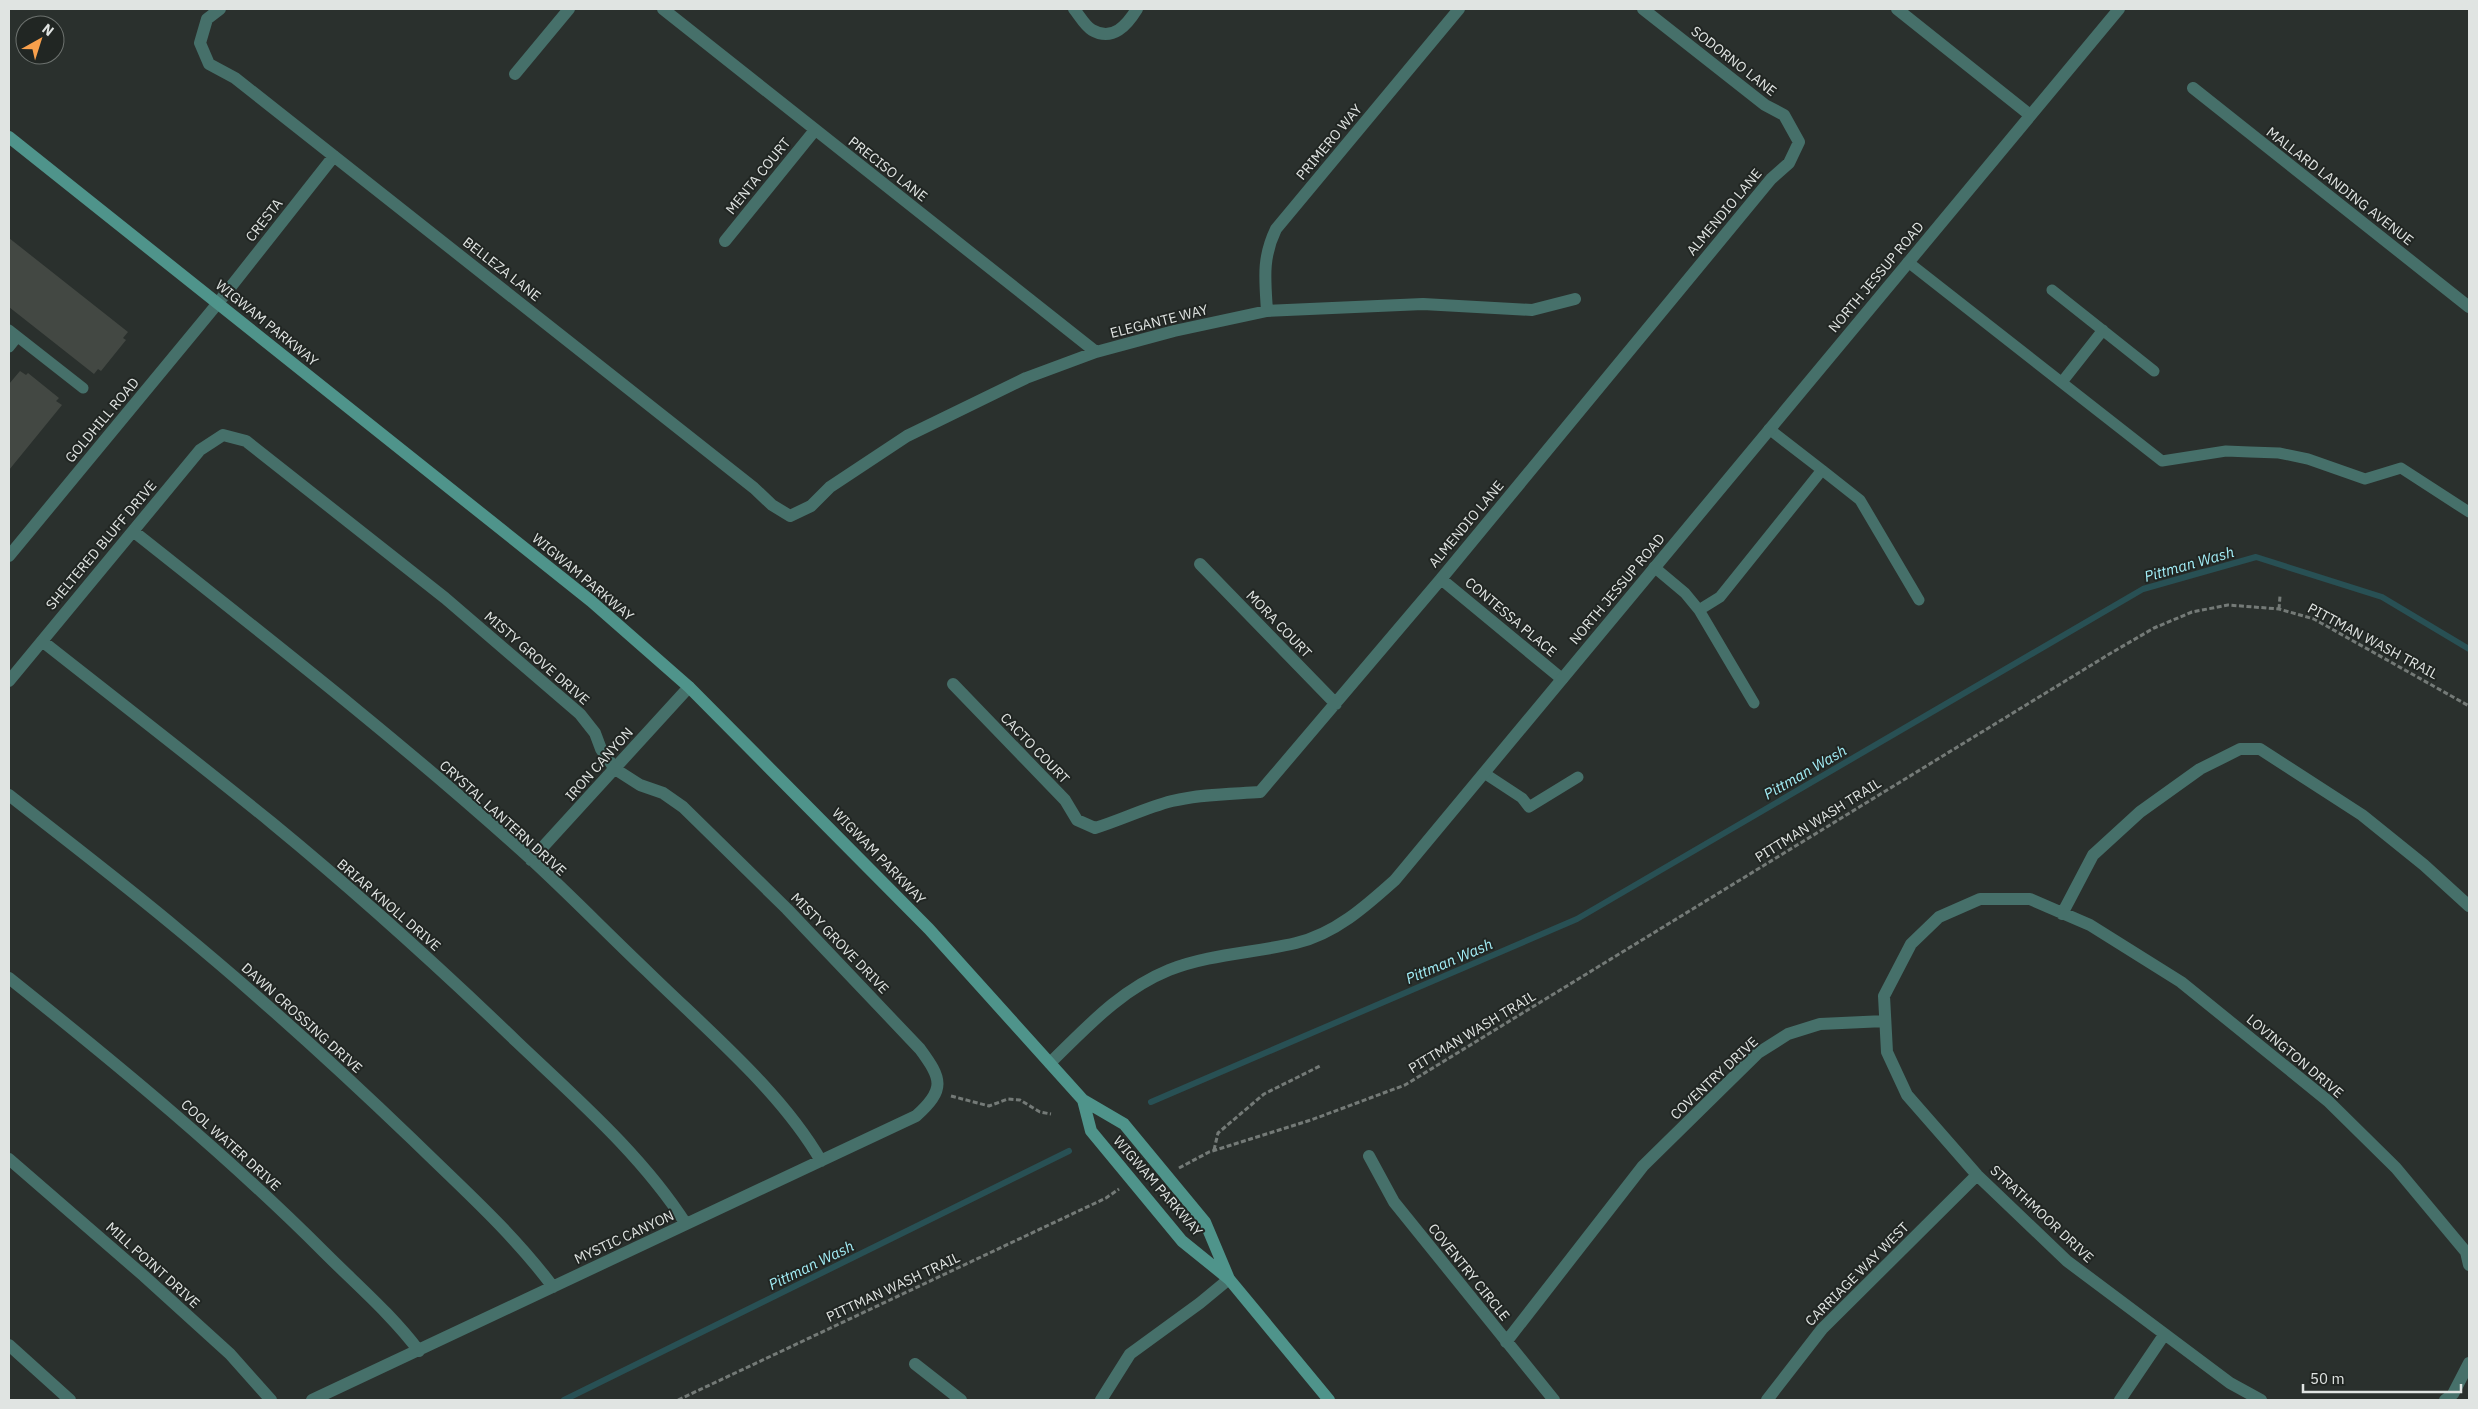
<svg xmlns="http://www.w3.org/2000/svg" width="2478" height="1409" font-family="'IBM Plex Sans',sans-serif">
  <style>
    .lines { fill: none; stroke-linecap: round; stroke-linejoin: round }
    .stream { stroke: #285054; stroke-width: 6 }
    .building { fill: #434843 }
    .path { stroke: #747a77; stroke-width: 3; stroke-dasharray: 5 2.5; stroke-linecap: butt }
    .service { stroke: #46706a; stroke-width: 11 }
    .minor { stroke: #46706a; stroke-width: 12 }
    .tertiary { stroke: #46706a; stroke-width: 12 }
    .secondary { stroke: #4f948b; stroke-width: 12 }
    .labels { text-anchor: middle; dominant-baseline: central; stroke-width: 4; stroke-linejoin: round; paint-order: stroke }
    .street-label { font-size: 14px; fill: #e0e4e2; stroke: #212623 }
    .water-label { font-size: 15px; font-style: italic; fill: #a3eef7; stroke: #212623 }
  </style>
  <rect width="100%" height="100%" fill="#2a302d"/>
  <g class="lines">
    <path class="stream" d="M1151 1102 1577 919 2143 589 2256 557 2382 597 2469 649
      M564 1400 1069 1151"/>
  </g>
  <path class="building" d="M9 238 128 332 123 338 126 340 101 371 98 369 94 374 9 307Z
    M20 371 26 375 28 373 59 398 56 401 62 405 9 470V384Z"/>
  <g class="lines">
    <path class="path" d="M2279 609 2280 596
      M951 1096 989 1106 1008 1099 1020 1100 1040 1112 1051 1114
      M1214 1150 1218 1133 1264 1094 1320 1066
      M1179 1168 1209 1152 1311 1120 1405 1085 2111 653 2154 628 2192 612 2228 605 2279 609 2314 619 2469 706
      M678 1400 1106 1198 1119 1189"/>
    <path class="service" d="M1908 262 2162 461 2226 451 2250 452 2279 453 2308 459 2365 479 2401 468 2469 512
      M2052 290 2154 371
      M9 330 83 388
      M9 347 17 337
      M2062 382 2103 330
      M1822 470 1860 500 1919 600
      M1654 567 1685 593 1699 610 1754 703
      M1699 610 1720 597 1822 470 1769 429
      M1484 773 1522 798 1529 807 1578 777"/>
    <path class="minor" d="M220 9 207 19 200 43 209 64 235 78 754 488 772 505 790 516 811 506 830 487 907 436 1026 378 1096 352 1174 331 1267 311 1423 304 1532 310 1575 299
      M663 9 1096 352
      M1074 9C1079 15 1085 26 1092 30 1113 42 1127 25 1137 9
      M1897 9 2030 115
      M515 74 569 9
      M2193 88 2469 307
      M725 241 815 130
      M1267 311C1265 279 1262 258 1276 229L1459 9
      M133 531C268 638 404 744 532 860 571 896 608 934 647 971 705 1028 781 1091 821 1161
      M9 556 218 303 334 156
      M1200 564 1336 704
      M1441 579 1562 679
      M42 641C118 701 196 761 272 823 356 892 438 966 517 1042 576 1098 642 1155 686 1224
      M9 681 200 450 223 435 246 441 445 598 580 714 595 733 601 749 615 769 640 785 663 793 683 807 787 909 920 1049C942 1079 946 1089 916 1116L312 1400
      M953 684 1065 800 1077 820 1095 828C1121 820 1145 808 1172 801 1201 794 1231 794 1260 792L1441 579 1771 179 1789 163 1799 142 1784 115 1765 105 1643 9
      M9 795C66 840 124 884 180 931 260 997 338 1068 413 1140 461 1187 513 1233 553 1287
      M531 860 689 687
      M2062 914 2093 855 2140 812 2200 769 2240 749H2260L2362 815 2424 865 2469 906
      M9 978C118 1065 226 1154 325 1253 357 1285 392 1315 419 1351
      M1369 1156 1394 1202 1554 1400
      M9 1159 144 1276 230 1354 271 1400
      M1506 1342 1643 1166 1758 1053 1788 1034 1820 1024 1885 1021
      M9 1345 70 1400
      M915 1364 961 1400
      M1101 1400 1130 1354 1200 1303 1229 1279
      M1767 1400 1822 1329 1977 1175
      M2120 1400 2164 1335
      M2261 1400 2230 1383 2067 1261 1977 1175 1907 1095 1887 1052 1884 996 1911 944 1939 917 1980 899H2030L2090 925 2181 982 2328 1101 2396 1168 2466 1252 2469 1265
      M2445 1400 2453 1394 2469 1363"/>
    <path class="tertiary" d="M1050 1063C1087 1027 1120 990 1169 970 1210 954 1254 953 1296 943 1335 934 1366 906 1395 880L2119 9"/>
    <path class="secondary" d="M9 137 591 601 689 687 929 929 1083 1100 1124 1124 1205 1222 1229 1279
      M1083 1100 1091 1131 1182 1241 1229 1279 1329 1400"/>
  </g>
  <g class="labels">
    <g class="street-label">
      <text transform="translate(1734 61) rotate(38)">SODORNO LANE</text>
      <text transform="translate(1329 142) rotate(-50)">PRIMERO WAY</text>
      <text transform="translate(888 169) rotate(38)">PRECISO LANE</text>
      <text transform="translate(758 176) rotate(-51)">MENTA COURT</text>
      <text transform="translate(2340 186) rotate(38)">MALLARD LANDING AVENUE</text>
      <text transform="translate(1724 212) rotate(-50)">ALMENDIO LANE</text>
      <text transform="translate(264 220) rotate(-52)">CRESTA</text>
      <text transform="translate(502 269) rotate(38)">BELLEZA LANE</text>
      <text transform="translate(1876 277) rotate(-50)">NORTH JESSUP ROAD</text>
      <text transform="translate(1159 321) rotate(-14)">ELEGANTE WAY</text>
      <text transform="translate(267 323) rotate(39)">WIGWAM PARKWAY</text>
      <text transform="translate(102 420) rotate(-50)">GOLDHILL ROAD</text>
      <text transform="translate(1466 524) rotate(-50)">ALMENDIO LANE</text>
      <text transform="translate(101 545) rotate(-50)">SHELTERED BLUFF DRIVE</text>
      <text transform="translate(583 577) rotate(40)">WIGWAM PARKWAY</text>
      <text transform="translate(1617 589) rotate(-50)">NORTH JESSUP ROAD</text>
      <text transform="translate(1511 617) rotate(40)">CONTESSA PLACE</text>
      <text transform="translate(1279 624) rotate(46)">MORA COURT</text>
      <text transform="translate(2373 641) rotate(28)">PITTMAN WASH TRAIL</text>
      <text transform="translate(537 658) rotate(41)">MISTY GROVE DRIVE</text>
      <text transform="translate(1035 748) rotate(46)">CACTO COURT</text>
      <text transform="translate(599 764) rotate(-48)">IRON CANYON</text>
      <text transform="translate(503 818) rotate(42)">CRYSTAL LANTERN DRIVE</text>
      <text transform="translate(1818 820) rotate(-32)">PITTMAN WASH TRAIL</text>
      <text transform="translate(879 856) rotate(46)">WIGWAM PARKWAY</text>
      <text transform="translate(389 905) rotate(41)">BRIAR KNOLL DRIVE</text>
      <text transform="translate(840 943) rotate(46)">MISTY GROVE DRIVE</text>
      <text transform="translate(302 1018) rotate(42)">DAWN CROSSING DRIVE</text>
      <text transform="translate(1472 1032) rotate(-31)">PITTMAN WASH TRAIL</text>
      <text transform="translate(2295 1056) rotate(40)">LOVINGTON DRIVE</text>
      <text transform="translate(1714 1078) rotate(-43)">COVENTRY DRIVE</text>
      <text transform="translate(231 1145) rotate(42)">COOL WATER DRIVE</text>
      <text transform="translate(1158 1186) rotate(49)">WIGWAM PARKWAY</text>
      <text transform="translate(2042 1214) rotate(43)">STRATHMOOR DRIVE</text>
      <text transform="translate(624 1237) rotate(-25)">MYSTIC CANYON</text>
      <text transform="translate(153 1265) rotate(42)">MILL POINT DRIVE</text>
      <text transform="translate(1469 1272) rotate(51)">COVENTRY CIRCLE</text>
      <text transform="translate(1857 1274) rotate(-45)">CARRIAGE WAY WEST</text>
      <text transform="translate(893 1287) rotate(-25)">PITTMAN WASH TRAIL</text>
    </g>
    <g class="water-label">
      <text transform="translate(2189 564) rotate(-16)">Pittman Wash</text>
      <text transform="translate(1805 772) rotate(-30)">Pittman Wash</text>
      <text transform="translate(1449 961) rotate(-23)">Pittman Wash</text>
      <text transform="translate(811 1265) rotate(-26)">Pittman Wash</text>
    </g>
  </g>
  <rect width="2478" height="1409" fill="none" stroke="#e0e4e2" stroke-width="20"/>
  <g transform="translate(40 40) rotate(39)"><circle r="24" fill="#212623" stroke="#6d726f"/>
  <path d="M0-4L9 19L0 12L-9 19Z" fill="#f9a04c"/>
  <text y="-8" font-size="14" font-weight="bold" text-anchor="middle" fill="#e0e4e2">N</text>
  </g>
  <path d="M2303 1384v8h158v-8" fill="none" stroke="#e0e4e2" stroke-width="2.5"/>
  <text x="2310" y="1384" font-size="15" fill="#e0e4e2" stroke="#212623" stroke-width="4" paint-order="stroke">50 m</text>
</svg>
